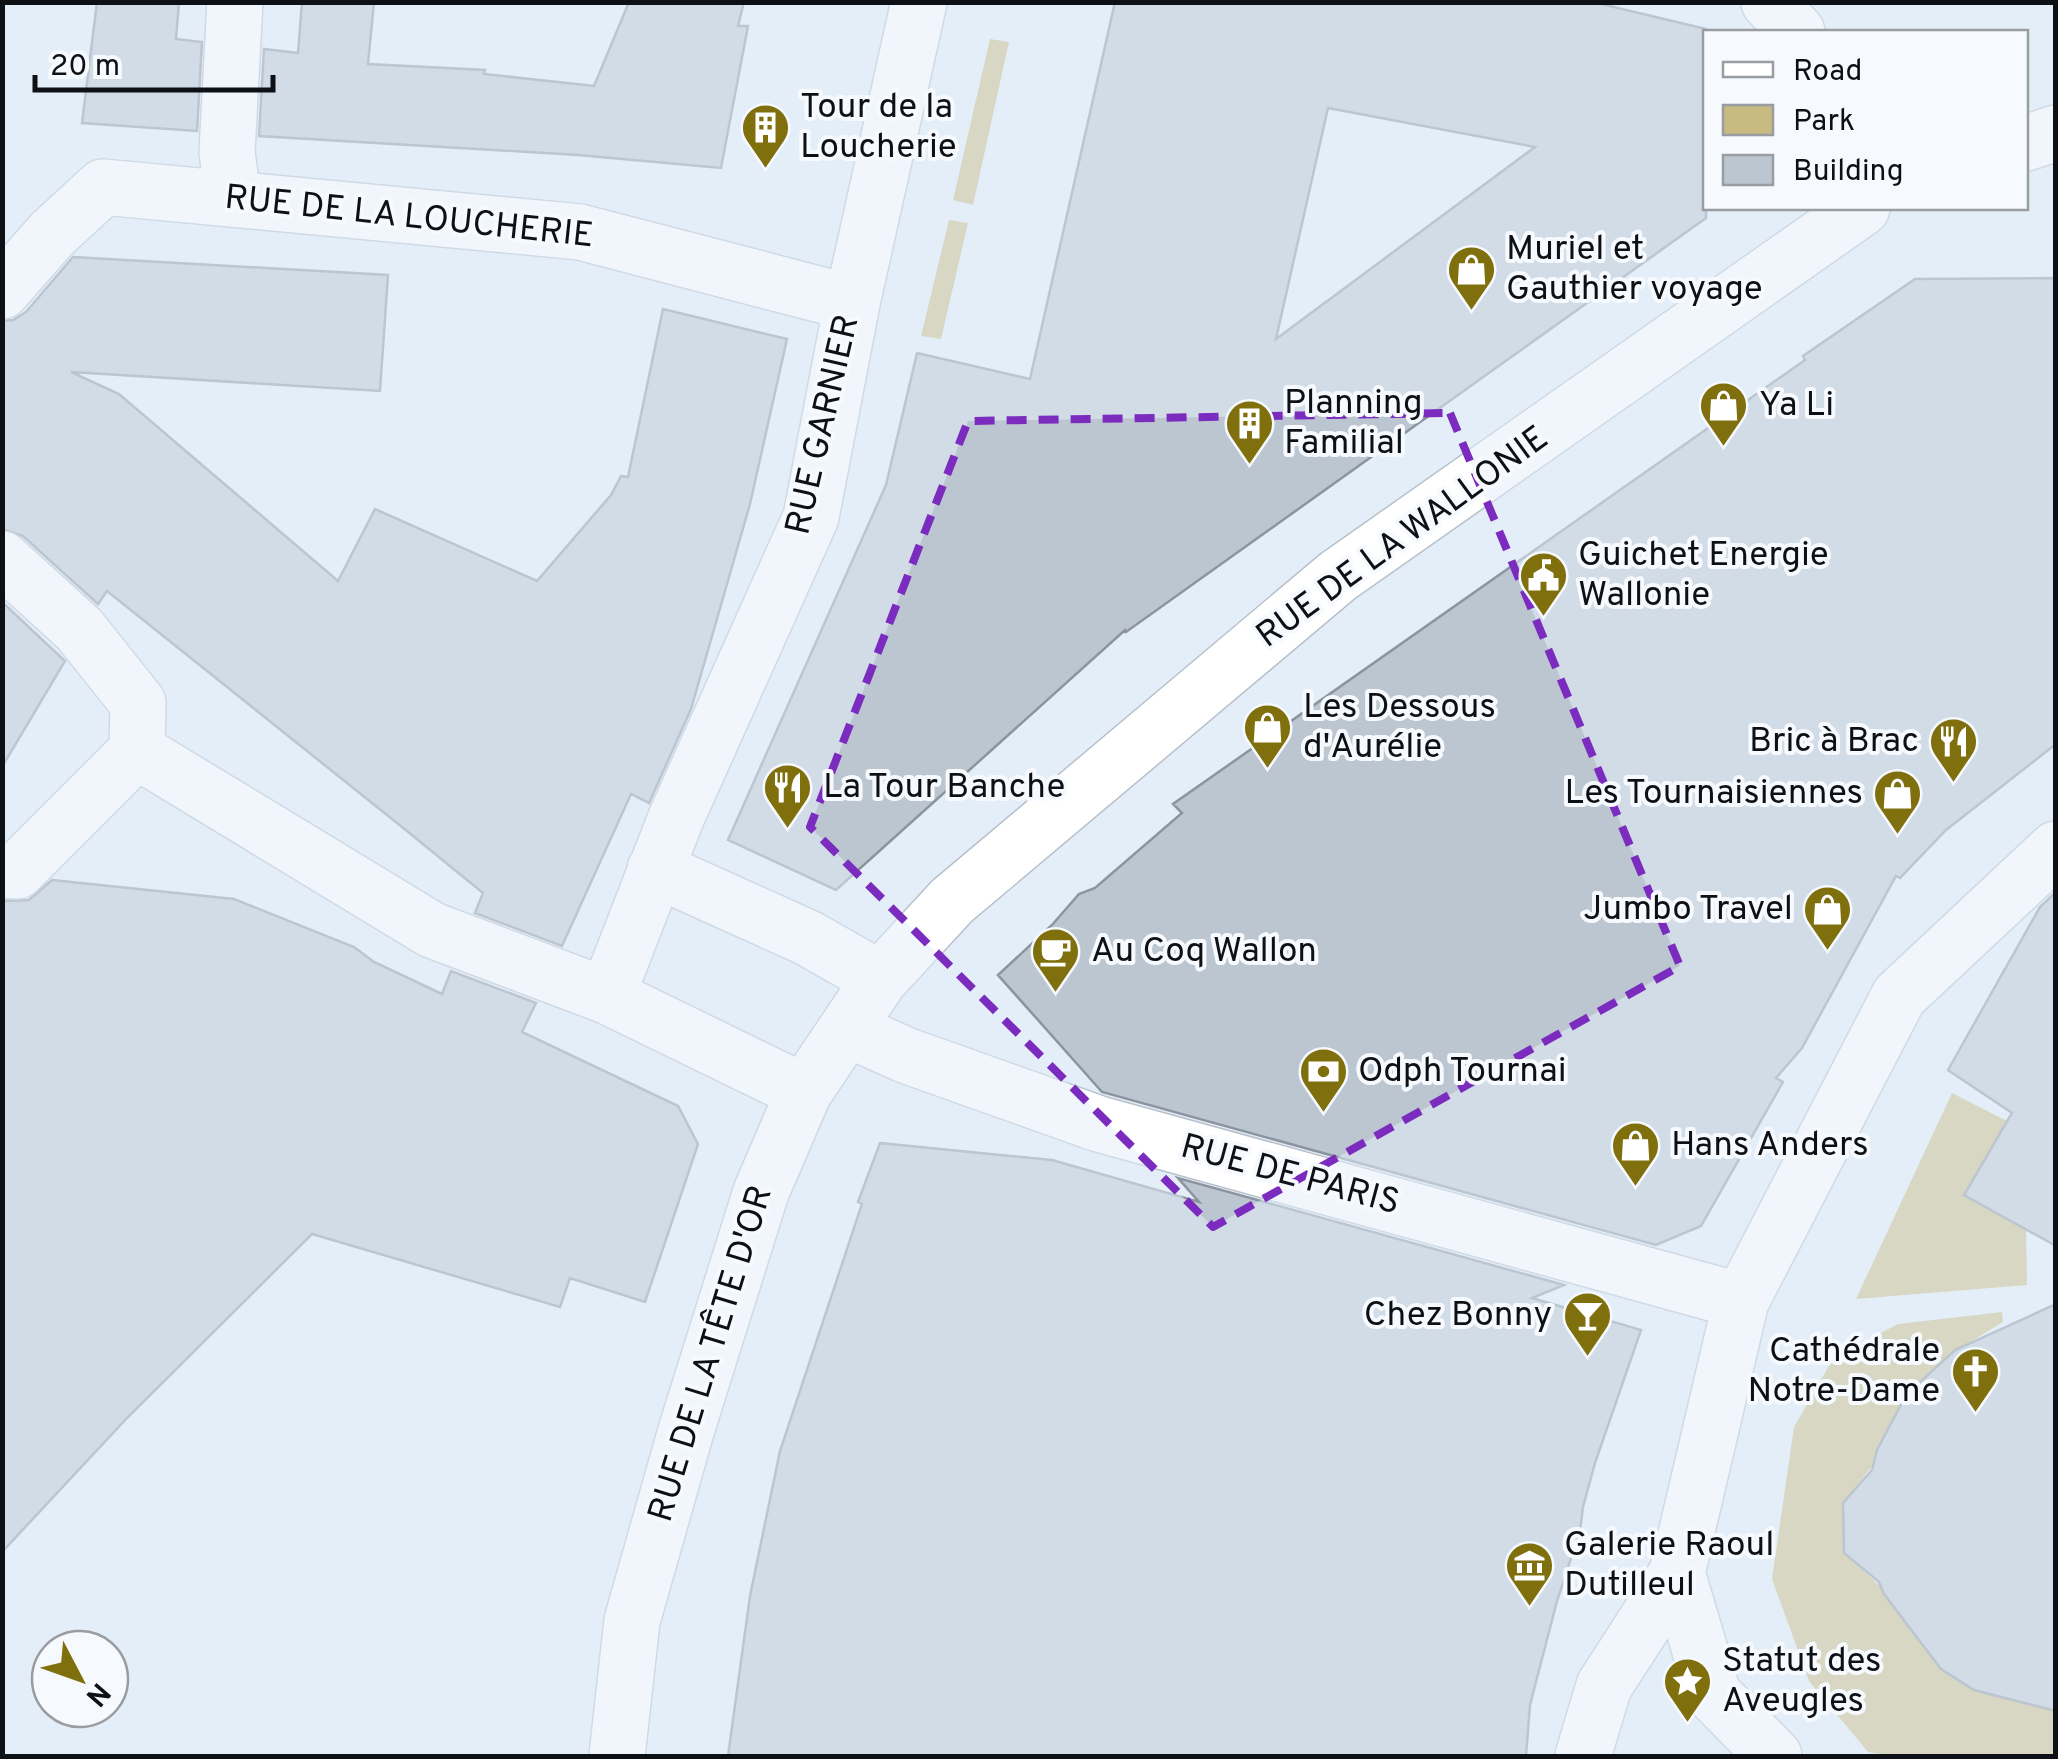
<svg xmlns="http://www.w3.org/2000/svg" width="2058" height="1759" font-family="Overpass,sans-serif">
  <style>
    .green { fill: #c7bb81 }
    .building { fill: #bcc6d1; stroke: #8b949f; stroke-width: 2.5; fill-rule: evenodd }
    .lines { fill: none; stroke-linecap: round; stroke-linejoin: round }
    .minor-casing { stroke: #b7c1cb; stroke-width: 58 }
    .minor { stroke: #fff; stroke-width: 55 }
    .marked { fill: none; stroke: #7b2cbf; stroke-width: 8; stroke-dasharray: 20 12; stroke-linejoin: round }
    .labels { text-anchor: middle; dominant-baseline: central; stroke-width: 8; stroke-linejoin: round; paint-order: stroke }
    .poi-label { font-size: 35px; fill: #0d1014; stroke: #f6faff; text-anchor: start }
    .street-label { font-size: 35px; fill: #0d1014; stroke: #f6faff }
  </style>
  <rect width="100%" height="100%" fill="#e4eef9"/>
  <path class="green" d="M990 39 1009 42 973 205 953 200Z
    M949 220 968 223 941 339 921 336Z
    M1952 1093 2007 1121 1965 1195 2026 1230 2027 1285 1856 1299Z
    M2002 1312 2003 1322 1967 1344C1954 1395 1959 1391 1906 1394L1884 1436 1900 1470 1873 1465 1843 1503 1844 1553 1882 1588 1907 1578 1900 1615 1928 1653 1961 1651 2055 1691V1756H1893L1868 1752 1809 1681 1772 1579 1794 1427 1834 1357 1898 1324Z"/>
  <path class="building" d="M97 2H179L176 39 202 42 197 131 82 123Z
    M302 2H374L368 64 485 70 484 74 594 86 629 2H744L738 26H748L721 168 578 155 259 136 264 49 298 53Z
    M1115 2H1593L1706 29V218L1126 632 1125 630 836 890 728 840 886 485 917 353 1030 379ZM1328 108 1535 147 1276 339Z
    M73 257 388 275 380 391 71 372 119 394 338 581 375 509 537 581 611 495 621 476 628 477 663 309 787 339 750 504 691 709 649 803 631 794 562 946 475 913 483 893 402 827 107 591 98 604 23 536 2 529V321L13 320 26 312Z
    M2056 278V744L1946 830 1900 878 1896 876 1802 1048 1776 1078 1783 1082 1701 1226 1656 1245 1102 1092 998 975 1052 925 1079 894 1095 888 1182 813 1173 804 1805 360 1803 356 1915 279Z
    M2 602 65 661 2 767Z
    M52 880 234 899 354 947 374 962 442 994 451 971 536 1003 522 1032 678 1106 698 1144 645 1302 570 1278 560 1307 312 1234 128 1417 2 1552V901L29 900Z
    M2056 892V1246L1964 1195 2012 1113 1948 1070 2040 907Z
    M880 1143 1052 1160 1199 1202 1178 1178 1564 1285 1532 1298 1641 1330 1595 1463 1583 1507 1580 1531 1557 1601 1530 1705 1526 1756H728L750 1596 780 1451 862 1204 858 1202Z
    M2056 1304V1711L1974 1690 1941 1669 1884 1594 1879 1582 1844 1553 1843 1503 1872 1470 1877 1450 1906 1395 1955 1350Z"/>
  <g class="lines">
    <defs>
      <path id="minor" d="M1769 2 1797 32
        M2026 143 2056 133
        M233 198 227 152 235 2
        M2 291 51 235 103 187 580 232 852 303
        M2 559 79 629 138 703 137 751
        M137 751 432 930 607 996 804 1092
        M655 869 808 938 880 979
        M2 870 17 871 137 751
        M607 996 676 818 811 517 852 303 919 2
        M847 1029 905 1055 1099 1124 1741 1301
        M1677 1573 1713 1694 1774 1756
        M617 1756 632 1621 686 1431 761 1192 804 1092 880 979 952 901 1338 576 1862 208
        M1583 1756 1604 1686 1677 1573 1741 1301 1899 996 2056 849"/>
    </defs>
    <use href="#minor" class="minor-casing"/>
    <use href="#minor" class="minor"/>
  </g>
  <path d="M0 0H2058V1759H0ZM1450 413 1680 966 1213 1227 810 827 968 421Z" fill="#e4eef9" fill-opacity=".55" fill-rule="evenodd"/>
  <path class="marked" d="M1450 413 1680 966 1213 1227 810 827 968 421Z"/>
  <defs>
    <symbol id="building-pin" viewBox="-11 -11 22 30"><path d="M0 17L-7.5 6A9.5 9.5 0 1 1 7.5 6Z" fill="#806f0d" stroke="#f6faff"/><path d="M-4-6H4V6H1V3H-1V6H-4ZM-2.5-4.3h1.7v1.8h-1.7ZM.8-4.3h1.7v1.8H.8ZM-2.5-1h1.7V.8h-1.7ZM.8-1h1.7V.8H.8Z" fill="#fff"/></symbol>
    <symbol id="shop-pin" viewBox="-11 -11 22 30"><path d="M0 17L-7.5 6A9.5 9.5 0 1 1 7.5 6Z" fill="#806f0d" stroke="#f6faff"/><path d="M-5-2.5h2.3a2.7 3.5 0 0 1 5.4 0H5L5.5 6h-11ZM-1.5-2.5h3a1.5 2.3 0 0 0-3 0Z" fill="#fff"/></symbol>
    <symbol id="civic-pin" viewBox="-11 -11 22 30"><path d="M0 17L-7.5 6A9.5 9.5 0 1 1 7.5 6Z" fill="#806f0d" stroke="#f6faff"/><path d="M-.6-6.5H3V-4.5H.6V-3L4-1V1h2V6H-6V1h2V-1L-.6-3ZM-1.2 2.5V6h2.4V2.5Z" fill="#fff"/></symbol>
    <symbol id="restaurant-pin" viewBox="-11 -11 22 30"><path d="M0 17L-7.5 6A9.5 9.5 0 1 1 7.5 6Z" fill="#806f0d" stroke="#f6faff"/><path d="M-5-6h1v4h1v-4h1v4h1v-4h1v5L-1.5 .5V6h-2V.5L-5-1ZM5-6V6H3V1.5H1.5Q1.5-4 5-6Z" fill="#fff"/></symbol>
    <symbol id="cafe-pin" viewBox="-11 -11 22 30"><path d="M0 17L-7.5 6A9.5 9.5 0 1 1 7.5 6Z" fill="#806f0d" stroke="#f6faff"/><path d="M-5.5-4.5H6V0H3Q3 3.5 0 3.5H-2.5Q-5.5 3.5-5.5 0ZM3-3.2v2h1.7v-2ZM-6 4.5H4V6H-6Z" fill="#fff"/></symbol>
    <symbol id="bank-pin" viewBox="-11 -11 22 30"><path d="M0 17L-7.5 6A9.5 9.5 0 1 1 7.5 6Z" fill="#806f0d" stroke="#f6faff"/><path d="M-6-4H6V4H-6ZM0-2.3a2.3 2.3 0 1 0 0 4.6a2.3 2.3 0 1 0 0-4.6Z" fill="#fff"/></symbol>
    <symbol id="bar-pin" viewBox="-11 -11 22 30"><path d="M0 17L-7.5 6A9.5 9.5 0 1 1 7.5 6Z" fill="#806f0d" stroke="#f6faff"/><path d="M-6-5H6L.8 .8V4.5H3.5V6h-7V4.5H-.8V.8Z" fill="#fff"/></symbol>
    <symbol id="church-pin" viewBox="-11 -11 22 30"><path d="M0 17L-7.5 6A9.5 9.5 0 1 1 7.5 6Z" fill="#806f0d" stroke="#f6faff"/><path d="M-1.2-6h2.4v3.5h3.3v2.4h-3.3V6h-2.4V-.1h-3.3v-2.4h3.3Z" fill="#fff"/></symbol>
    <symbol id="museum-pin" viewBox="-11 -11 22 30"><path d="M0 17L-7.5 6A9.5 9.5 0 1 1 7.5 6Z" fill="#806f0d" stroke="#f6faff"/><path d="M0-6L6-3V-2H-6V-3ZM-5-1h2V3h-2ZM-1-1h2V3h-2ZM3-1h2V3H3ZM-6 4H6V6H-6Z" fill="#fff"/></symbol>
    <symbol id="sight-pin" viewBox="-11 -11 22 30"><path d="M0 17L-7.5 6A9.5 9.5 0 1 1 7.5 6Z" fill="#806f0d" stroke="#f6faff"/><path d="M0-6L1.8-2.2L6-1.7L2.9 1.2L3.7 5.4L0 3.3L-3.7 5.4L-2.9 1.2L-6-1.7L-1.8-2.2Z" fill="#fff"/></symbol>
  </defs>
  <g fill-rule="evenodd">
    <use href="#building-pin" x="738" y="100" width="55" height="75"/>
    <use href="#shop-pin" x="1444" y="242" width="55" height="75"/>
    <use href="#shop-pin" x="1696" y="378" width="55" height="75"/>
    <use href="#building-pin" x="1222" y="396" width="55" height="75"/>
    <use href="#civic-pin" x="1516" y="548" width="55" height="75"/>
    <use href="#shop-pin" x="1240" y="700" width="55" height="75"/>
    <use href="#restaurant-pin" x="1926" y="714" width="55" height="75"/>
    <use href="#restaurant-pin" x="760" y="760" width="55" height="75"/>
    <use href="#shop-pin" x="1870" y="766" width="55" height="75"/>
    <use href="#shop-pin" x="1800" y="882" width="55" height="75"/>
    <use href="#cafe-pin" x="1028" y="924" width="55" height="75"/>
    <use href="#bank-pin" x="1296" y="1044" width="55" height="75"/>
    <use href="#shop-pin" x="1608" y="1118" width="55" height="75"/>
    <use href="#bar-pin" x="1560" y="1288" width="55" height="75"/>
    <use href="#church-pin" x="1948" y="1344" width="55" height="75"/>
    <use href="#museum-pin" x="1502" y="1538" width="55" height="75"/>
    <use href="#sight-pin" x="1660" y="1654" width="55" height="75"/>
  </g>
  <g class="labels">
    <g class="poi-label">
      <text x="800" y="108">Tour de la<tspan x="800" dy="40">Loucherie</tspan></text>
      <text x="1506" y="250">Muriel et<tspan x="1506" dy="40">Gauthier voyage</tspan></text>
      <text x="1284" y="404">Planning<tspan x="1284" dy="40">Familial</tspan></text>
      <text x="1759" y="406">Ya Li</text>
      <text x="1578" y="556">Guichet Energie<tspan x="1578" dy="40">Wallonie</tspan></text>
      <text x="1303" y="708">Les Dessous<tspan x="1303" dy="40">d'Aurélie</tspan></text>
      <text x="1919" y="742" text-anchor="end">Bric à Brac</text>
      <text x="823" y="788">La Tour Banche</text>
      <text x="1863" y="794" text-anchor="end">Les Tournaisiennes</text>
      <text x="1793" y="910" text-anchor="end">Jumbo Travel</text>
      <text x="1091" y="952">Au Coq Wallon</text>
      <text x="1358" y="1072">Odph Tournai</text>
      <text x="1671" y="1146">Hans Anders</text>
      <text x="1552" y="1316" text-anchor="end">Chez Bonny</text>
      <text x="1940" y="1352" text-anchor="end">Cathédrale<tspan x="1940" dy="40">Notre-Dame</tspan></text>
      <text x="1564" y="1546">Galerie Raoul<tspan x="1564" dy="40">Dutilleul</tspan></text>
      <text x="1722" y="1662">Statut des<tspan x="1722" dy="40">Aveugles</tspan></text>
    </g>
    <g class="street-label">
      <text transform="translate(409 218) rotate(6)">RUE DE LA LOUCHERIE</text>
      <text transform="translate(824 425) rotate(-77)">RUE GARNIER</text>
      <text transform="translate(1403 538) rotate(-36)">RUE DE LA WALLONIE</text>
      <text transform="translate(1290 1176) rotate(15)">RUE DE PARIS</text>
      <text transform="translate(712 1354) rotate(-73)">RUE DE LA TÊTE D'OR</text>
    </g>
  </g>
  <rect width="2058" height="1759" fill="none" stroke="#0d1014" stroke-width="10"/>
  <rect x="1703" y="30" width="325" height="180" fill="#f6faff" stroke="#999ca1" stroke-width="2.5"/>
  <rect x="1723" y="62" width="50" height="15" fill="#ffffff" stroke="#999ca1" stroke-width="2.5"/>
  <text x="1793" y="80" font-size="30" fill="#0d1014">Road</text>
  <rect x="1723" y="105" width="50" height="30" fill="#c7bb81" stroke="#999ca1" stroke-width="2.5"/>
  <text x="1793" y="130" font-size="30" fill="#0d1014">Park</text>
  <rect x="1723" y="155" width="50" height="30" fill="#bcc6d1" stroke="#999ca1" stroke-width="2.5"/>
  <text x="1793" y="180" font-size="30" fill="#0d1014">Building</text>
  <g transform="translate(80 1679) rotate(131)"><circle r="48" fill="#f6faff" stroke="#999ca1" stroke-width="2.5"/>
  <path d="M0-8L18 38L0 25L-18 38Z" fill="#806f0d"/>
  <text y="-15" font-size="28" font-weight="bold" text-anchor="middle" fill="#0d1014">N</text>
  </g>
  <path d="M35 75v15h238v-15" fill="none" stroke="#0d1014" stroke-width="5"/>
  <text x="50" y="75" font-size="30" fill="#0d1014" stroke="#f6faff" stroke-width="8" paint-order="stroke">20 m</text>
</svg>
